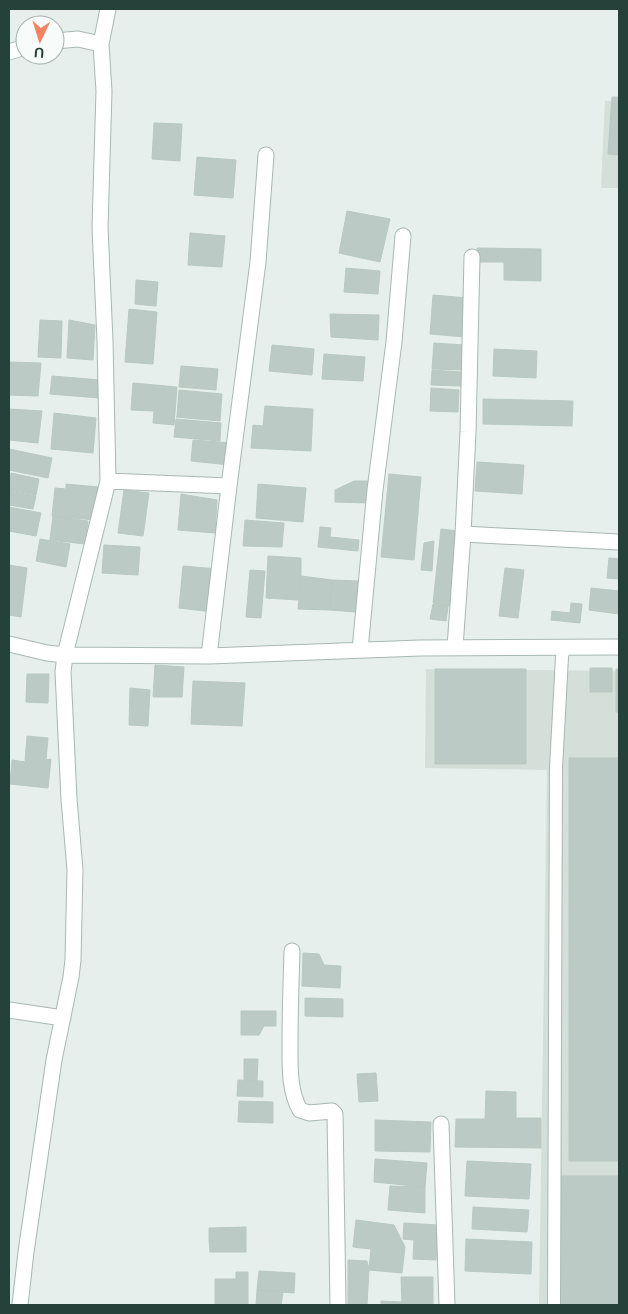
<svg xmlns="http://www.w3.org/2000/svg" width="628" height="1314" font-family="Helvetica,sans-serif">
  <style>
    .built { fill: #d4dfda }
    .building { fill: #bbcac4; stroke: #b8c9c2 }
    .lines { fill: none; stroke-linecap: round; stroke-linejoin: round }
    .lane-casing { stroke: #a8b8b2; stroke-width: 14 }
    .street-casing { stroke: #a8b8b2; stroke-width: 17 }
    .lane { stroke: #fff; stroke-width: 12 }
    .street { stroke: #fff; stroke-width: 15 }
  </style>
  <rect width="100%" height="100%" fill="#e6efeb"/>
  <path class="built" d="M605 101H619V188H601Z
    M426 669 619 671V1305H539L547 770 425 768Z"/>
  <path class="building" d="M612 97H619V155L608 154Z
    M154 123 182 124 180 161 152 159Z
    M197 157 236 160 233 198 194 195Z
    M347 211 390 219 380 262 339 253Z
    M190 233 225 236 222 267 188 265Z
    M477 248 541 249V281L504 280V262H477Z
    M346 268 380 271 378 294 344 292Z
    M136 280 158 282 156 306 135 304Z
    M433 295 468 298 465 337 430 334Z
    M129 309 157 312 153 364 125 362Z
    M330 314 379 315 378 340 331 337Z
    M40 320 62 321 61 358 38 357Z
    M69 320 95 325 93 360 67 358Z
    M434 343 464 345 462 370 432 369Z
    M272 345 314 349 312 375 269 371Z
    M494 349 537 351 536 378 493 376Z
    M324 354 365 357 363 381 322 379Z
    M9 362 41 363 38 396 9 395Z
    M181 366 218 369 216 390 179 387Z
    M432 370 462 372 461 386 431 385Z
    M52 376 101 380 99 398 50 394Z
    M133 383 177 387 174 425 153 423 154 411 131 410Z
    M431 388 459 390 458 412 430 411Z
    M179 390 222 394 220 421 176 417 177 416Z
    M483 399 573 401 572 426 483 424Z
    M265 406 313 409 311 451 251 448 253 425 263 426Z
    M9 409 42 411 38 443 9 440Z
    M54 413 96 418 93 453 51 449Z
    M176 419 221 423 220 441 174 437Z
    M193 440 232 443 230 465 191 461Z
    M9 449 52 458 48 478 9 470Z
    M477 462 524 465 522 494 475 491Z
    M11 473 39 479 36 495 9 490Z
    M389 474 421 477 414 560 381 557Z
    M354 481H369V503L335 502V490Z
    M66 484 98 487 95 520 52 516 55 488 66 489Z
    M258 484 306 488 303 522 256 518Z
    M124 490 149 493 143 536 118 533Z
    M9 491 36 496 33 509 9 505Z
    M181 494 217 500 215 533 178 530Z
    M9 507 41 513 36 536 9 531Z
    M53 516 88 521 85 544 50 540Z
    M245 520 284 523 282 547 243 546Z
    M320 527 331 528 330 537 359 540 358 551 318 547Z
    M441 529 458 531 450 606 433 603Z
    M40 539 70 544 66 567 36 561Z
    M434 541 432 571 421 570 424 543Z
    M104 545 140 547 138 575 102 573Z
    M268 556 301 558V576L298 600 266 598Z
    M609 558 619 559V579L607 578Z
    M9 565 27 568 21 617 9 615Z
    M183 566 217 569 213 612 179 608Z
    M505 568 524 570 518 618 499 616Z
    M250 570 265 571 261 618 246 617Z
    M301 576 332 580 330 610 298 609Z
    M332 580 358 581 356 612 330 610Z
    M591 588 619 591V614L589 610Z
    M571 603 582 604 580 623 551 620 552 611 570 613Z
    M433 604 448 606 446 621 430 619Z
    M155 665 184 667 182 697H153Z
    M590 668H612V692H590Z
    M435 669H526V764H435Z
    M616 669H619V712H616Z
    M27 674H49L48 703 26 702Z
    M193 681 245 683 242 726 191 724Z
    M130 688 150 690 148 726 129 725Z
    M27 736 48 738 46 760 51 759 48 788 10 784 12 760 25 762Z
    M569 758H619V1161H569Z
    M303 953 319 954 324 965 341 966 340 988 302 986Z
    M305 998 343 999V1017L305 1016Z
    M241 1011H276V1026H264L259 1035H241Z
    M244 1059H258L257 1081H244Z
    M376 1073 378 1101 359 1102 357 1074Z
    M238 1080 263 1081V1097L237 1096Z
    M486 1091 516 1092V1118H541V1148L455 1147 456 1119H485Z
    M239 1101 273 1102V1123L238 1122Z
    M375 1120 431 1122 430 1152 375 1151Z
    M375 1159 427 1163 425 1187 374 1182Z
    M467 1161 531 1164 529 1199 465 1196Z
    M558 1176H619V1305H559Z
    M390 1186 425 1187V1213L388 1210Z
    M473 1207 529 1210 527 1232 472 1229Z
    M356 1220 394 1225 405 1247 402 1273 369 1270 371 1249 353 1247Z
    M404 1223 438 1225 436 1260 413 1259 414 1240 403 1239Z
    M246 1227V1240H209V1228Z
    M466 1239 532 1242 531 1274 465 1271Z
    M209 1240H246V1252H210Z
    M348 1260 367 1261 369 1270 367 1305H348Z
    M259 1271 295 1273 294 1293 257 1290Z
    M236 1272H248V1305H215V1279H236Z
    M401 1277H433V1305H402Z
    M257 1290 283 1292 281 1305H256Z
    M381 1301 402 1302V1305H381Z"/>
  <g class="lines">
    <defs>
      <path id="lane" d="M554 1305 556 768 562 657 564 647"/>
      <path id="street" d="M55 41 78 39 101 44
        M9 52 25 47
        M108 481 229 486
        M463 534 619 542
        M9 644 47 653 65 655 209 656 420 648 619 647
        M455 647 463 534 468 432 472 257
        M360 650 375 490 394 342 403 236
        M209 656 229 486 258 262 266 155
        M292 951C291 982 290 1013 290 1045 290 1066 289 1091 300 1110L309 1113 332 1111 335 1114 338 1305
        M9 1010 63 1018
        M441 1124 447 1305
        M20 1305 26 1252 54 1060 71 977 73 960 75 870 69 799 63 672 65 655 108 481 105 341 100 227 104 91 101 44 108 9"/>
    </defs>
    <use href="#lane" class="lane-casing"/>
    <use href="#street" class="street-casing"/>
    <use href="#lane" class="lane"/>
    <use href="#street" class="street"/>
  </g>
  <rect width="628" height="1314" fill="none" stroke="#24423a" stroke-width="20"/>
  <g transform="translate(40 40) rotate(184)"><circle r="24" fill="#f7fbf9" stroke="#a3b1ad"/>
  <path d="M0-4L9 19L0 12L-9 19Z" fill="#f4845f"/>
  <text y="-8" font-size="14" font-weight="bold" text-anchor="middle" fill="#24423a">U</text>
  </g>
</svg>
